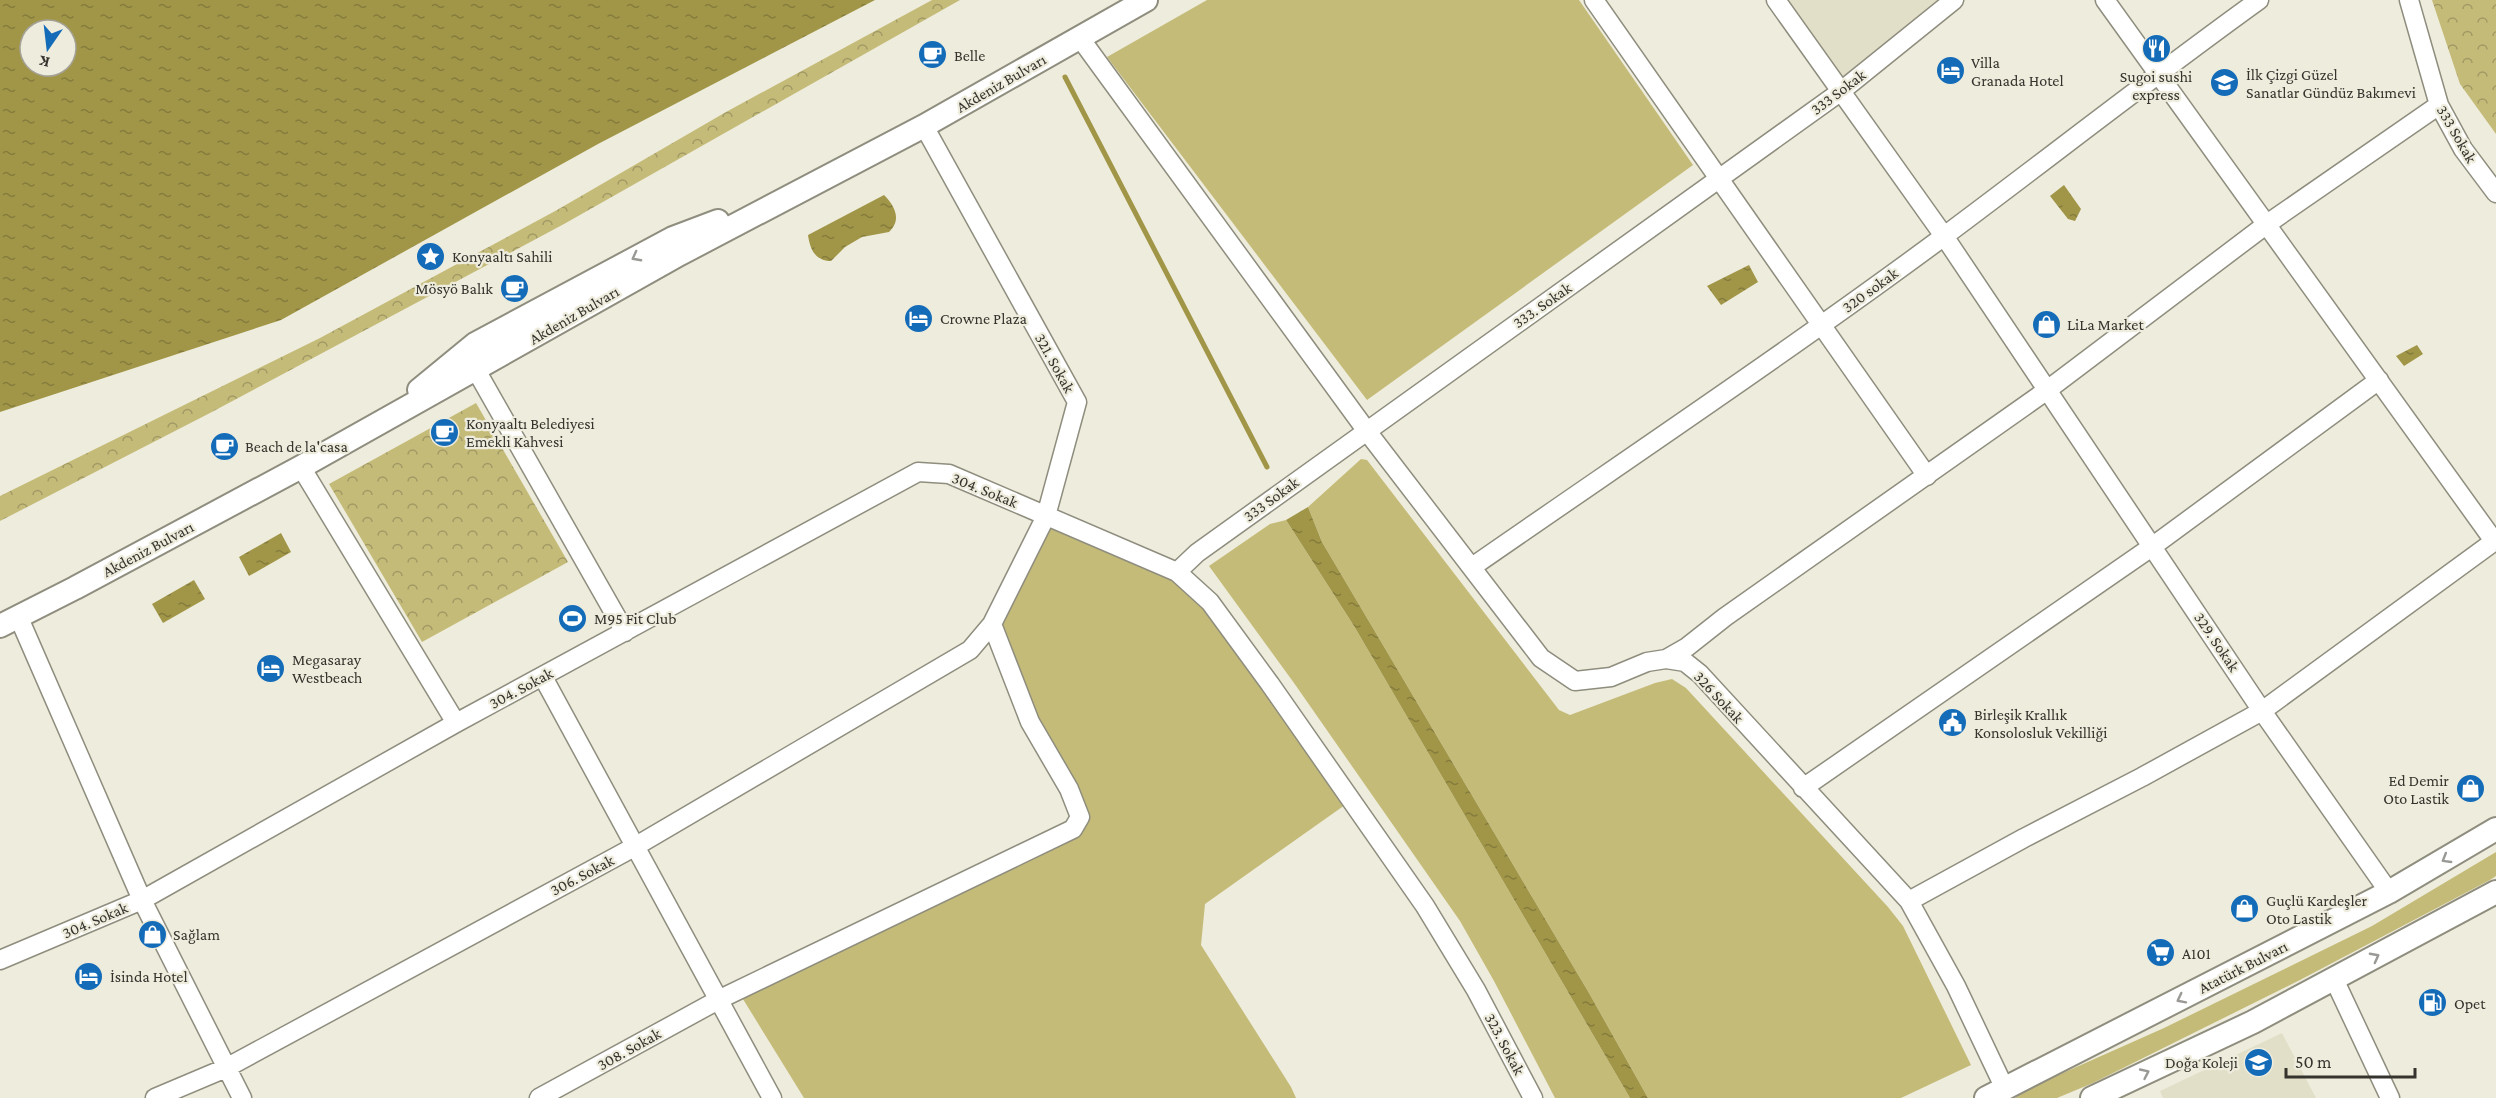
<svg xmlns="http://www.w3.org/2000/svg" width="2496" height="1098" font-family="'Crimson Pro',serif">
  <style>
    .built { fill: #e2dfc9 }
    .grass { fill: #c5bb79 }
    .park { fill: url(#park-crowns) }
    .water { fill: url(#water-ripples); fill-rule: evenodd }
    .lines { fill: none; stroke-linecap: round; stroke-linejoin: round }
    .stream { stroke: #a19647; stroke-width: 5 }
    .minor-casing { stroke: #8e8d7e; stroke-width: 21 }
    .major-casing { stroke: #8e8d7e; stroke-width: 26 }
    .minor { stroke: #fff; stroke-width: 18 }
    .major { stroke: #fff; stroke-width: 22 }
    .oneway { stroke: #9a9996 }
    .labels { text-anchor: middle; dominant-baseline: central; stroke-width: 4.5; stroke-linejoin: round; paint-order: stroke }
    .poi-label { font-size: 16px; fill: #34332d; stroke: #eeecdc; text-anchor: start }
    .street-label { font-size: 16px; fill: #34332d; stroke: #eeecdc }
  </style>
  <defs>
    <pattern id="park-crowns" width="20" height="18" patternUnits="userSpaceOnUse" patternTransform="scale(1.5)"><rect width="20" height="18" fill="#c5bb79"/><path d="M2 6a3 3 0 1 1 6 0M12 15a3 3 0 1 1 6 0" fill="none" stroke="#a19964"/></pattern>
    <pattern id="water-ripples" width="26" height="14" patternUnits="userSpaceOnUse" patternTransform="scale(1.5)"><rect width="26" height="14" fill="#a19647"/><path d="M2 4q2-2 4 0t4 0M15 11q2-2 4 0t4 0" fill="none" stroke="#847b3c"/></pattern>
  </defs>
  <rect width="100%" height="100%" fill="#eeecdc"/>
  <path class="built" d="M1776 0H1954L1840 92Z
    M2282 1033 2316 1098H2163L2160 1091Z"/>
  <path class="grass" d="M1207 0H1579L1693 165 1367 400 1107 57Z
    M1361 459 1367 460 1559 710 1570 715 1655 683 1672 679 1686 688 1888 907 1903 926 1971 1065 1901 1098H1648L1589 993 1322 542 1308 507Z
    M1046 516 1177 572 1352 800 1205 904 1201 945 1291 1087 1296 1098H804L738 991 1080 817 992 624Z
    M1286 520 1354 626 1630 1098H1555L1494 981 1460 921 1294 683 1209 566 1270 524Z
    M2496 852V876L2490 880 2300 980 2093 1083 2057 1098H2015L2027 1089 2164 1028 2372 926Z"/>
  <path class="park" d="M932 0H960L564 224 210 413 0 521V496L320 338 557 210 726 112Z
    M2432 0H2496V134L2460 84Z
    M476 403 568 562 422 642 329 484Z"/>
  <path class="water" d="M0 0H875L598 144 281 320 0 412ZM30 30H66V66H30Z
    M2064 185 2081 209 2075 221 2068 219 2050 196Z
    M884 195C895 206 902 220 889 232L862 237 845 247 831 261C815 261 810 249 808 235Z
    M1749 265 1758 282 1721 305 1707 286Z
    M2417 345 2423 354 2404 366 2396 356Z
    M1308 507 1322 542 1589 993 1648 1098H1630L1354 626 1286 520Z
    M281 533 291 552 249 576 239 557Z
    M194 580 205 599 163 623 152 604Z"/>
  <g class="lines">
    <path class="stream" d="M1065 77 1267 467"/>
    <defs>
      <path id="minor" d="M1594 0 1927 476
        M1776 0 1944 236 2262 711 2389 892
        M2105 0 2494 541
        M2409 0 2439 105 2463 149 2496 193
        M1080 38 1366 430 1541 658 1575 681 1611 677 1647 662 1666 659 1685 662 1700 674 1909 901 1956 986 2005 1089
        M476 370 625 632
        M301 467 456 723
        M1472 567C1629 458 1789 351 1943 237 2049 158 2152 77 2259 0
        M1177 572 1197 553 1840 92 1954 0
        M19 618 142 900 242 1098
        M1666 659 1687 647 1725 617 2046 391 2267 224 2439 105
        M543 677 772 1098
        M1803 788 2153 546 2379 380
        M1909 901 2024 838 2142 777 2262 711 2496 540
        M0 960 142 900 456 723 918 472 949 474 1177 572 1210 602 1270 684 1425 906 1476 990 1533 1098
        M2334 979 2390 1098
        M155 1098 226 1068 636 846 970 650 992 624 1046 516 1077 402 924 126
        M539 1098 720 999 1073 829 1080 817 1069 789 1030 722 992 624"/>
      <path id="major" d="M419 390 475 344 673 238 718 221
        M0 626 75 588 301 467 680 254 924 126 1146 0
        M1986 1098 2389 892 2496 829
        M2092 1098 2253 1022 2496 892"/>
    </defs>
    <use href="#minor" class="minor-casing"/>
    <use href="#major" class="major-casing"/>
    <use href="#minor" class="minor"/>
    <use href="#major" class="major"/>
  </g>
  <defs><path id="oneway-chevron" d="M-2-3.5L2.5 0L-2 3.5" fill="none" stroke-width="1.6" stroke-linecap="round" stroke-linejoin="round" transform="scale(1.5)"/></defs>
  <g class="oneway">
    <use href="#oneway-chevron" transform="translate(636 257) rotate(152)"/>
    <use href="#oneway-chevron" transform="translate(2446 859) rotate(149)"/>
    <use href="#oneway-chevron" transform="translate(2375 957) rotate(-28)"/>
    <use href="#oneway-chevron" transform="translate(2181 999) rotate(153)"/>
    <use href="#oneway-chevron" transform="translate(2145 1073) rotate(-25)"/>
  </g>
  <defs>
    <symbol id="restaurant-disc" viewBox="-11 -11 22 22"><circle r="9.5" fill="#146cb9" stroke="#eeecdc"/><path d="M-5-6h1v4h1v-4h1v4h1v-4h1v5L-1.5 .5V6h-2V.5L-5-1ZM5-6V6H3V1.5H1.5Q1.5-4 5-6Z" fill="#fff"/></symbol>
    <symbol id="cafe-disc" viewBox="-11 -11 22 22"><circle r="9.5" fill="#146cb9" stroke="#eeecdc"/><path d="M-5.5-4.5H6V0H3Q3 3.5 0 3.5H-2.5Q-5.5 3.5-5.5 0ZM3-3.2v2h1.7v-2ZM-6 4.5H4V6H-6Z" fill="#fff"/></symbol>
    <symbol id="hotel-disc" viewBox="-11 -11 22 22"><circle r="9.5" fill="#146cb9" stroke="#eeecdc"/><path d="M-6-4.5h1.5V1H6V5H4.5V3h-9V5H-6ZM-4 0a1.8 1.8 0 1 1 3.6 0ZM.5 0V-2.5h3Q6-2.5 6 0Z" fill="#fff"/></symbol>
    <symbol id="school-disc" viewBox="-11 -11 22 22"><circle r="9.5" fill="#146cb9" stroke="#eeecdc"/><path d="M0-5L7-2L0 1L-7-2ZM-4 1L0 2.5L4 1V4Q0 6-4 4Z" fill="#fff"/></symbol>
    <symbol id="sight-disc" viewBox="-11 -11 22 22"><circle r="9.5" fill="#146cb9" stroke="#eeecdc"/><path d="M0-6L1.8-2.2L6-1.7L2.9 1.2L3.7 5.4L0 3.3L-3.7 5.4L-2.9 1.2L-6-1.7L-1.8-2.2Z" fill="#fff"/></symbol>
    <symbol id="shop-disc" viewBox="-11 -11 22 22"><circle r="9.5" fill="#146cb9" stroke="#eeecdc"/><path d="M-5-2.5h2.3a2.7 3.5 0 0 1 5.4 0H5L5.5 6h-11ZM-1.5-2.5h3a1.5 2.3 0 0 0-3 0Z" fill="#fff"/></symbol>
    <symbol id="stadium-disc" viewBox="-11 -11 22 22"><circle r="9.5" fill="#146cb9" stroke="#eeecdc"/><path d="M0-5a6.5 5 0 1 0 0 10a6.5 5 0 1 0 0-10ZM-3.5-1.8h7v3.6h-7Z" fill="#fff"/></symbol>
    <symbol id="civic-disc" viewBox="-11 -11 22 22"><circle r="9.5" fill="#146cb9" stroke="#eeecdc"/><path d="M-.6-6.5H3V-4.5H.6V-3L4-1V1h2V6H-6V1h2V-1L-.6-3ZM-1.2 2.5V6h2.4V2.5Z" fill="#fff"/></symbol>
    <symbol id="supermarket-disc" viewBox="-11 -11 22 22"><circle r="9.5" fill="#146cb9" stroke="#eeecdc"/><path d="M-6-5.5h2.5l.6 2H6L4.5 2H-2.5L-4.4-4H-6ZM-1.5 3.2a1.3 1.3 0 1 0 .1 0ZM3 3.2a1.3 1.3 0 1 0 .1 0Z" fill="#fff"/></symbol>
    <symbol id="fuel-disc" viewBox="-11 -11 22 22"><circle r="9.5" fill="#146cb9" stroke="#eeecdc"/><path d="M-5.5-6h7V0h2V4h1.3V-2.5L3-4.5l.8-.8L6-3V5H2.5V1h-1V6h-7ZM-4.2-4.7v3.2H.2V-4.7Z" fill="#fff"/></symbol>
  </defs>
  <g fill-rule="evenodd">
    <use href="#restaurant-disc" x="2140" y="32" width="33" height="33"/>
    <use href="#cafe-disc" x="916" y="38" width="33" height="33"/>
    <use href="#hotel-disc" x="1934" y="54" width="33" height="33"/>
    <use href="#school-disc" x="2208" y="66" width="33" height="33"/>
    <use href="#sight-disc" x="414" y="240" width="33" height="33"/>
    <use href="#cafe-disc" x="498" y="272" width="33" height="33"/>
    <use href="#hotel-disc" x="902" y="302" width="33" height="33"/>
    <use href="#shop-disc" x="2030" y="308" width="33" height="33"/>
    <use href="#cafe-disc" x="428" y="416" width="33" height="33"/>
    <use href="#cafe-disc" x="208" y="430" width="33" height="33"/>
    <use href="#stadium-disc" x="556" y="602" width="33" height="33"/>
    <use href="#hotel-disc" x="254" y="652" width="33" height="33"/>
    <use href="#civic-disc" x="1936" y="706" width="33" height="33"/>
    <use href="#shop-disc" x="2454" y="772" width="33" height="33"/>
    <use href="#shop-disc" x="2228" y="892" width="33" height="33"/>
    <use href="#shop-disc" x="136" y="918" width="33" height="33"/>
    <use href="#supermarket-disc" x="2144" y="936" width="33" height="33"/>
    <use href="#hotel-disc" x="72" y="960" width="33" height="33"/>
    <use href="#fuel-disc" x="2416" y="986" width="33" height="33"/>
    <use href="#school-disc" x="2242" y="1046" width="33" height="33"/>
  </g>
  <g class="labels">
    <g class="poi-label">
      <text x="954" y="55">Belle</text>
      <text x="1971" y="62">Villa<tspan x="1971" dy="18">Granada Hotel</tspan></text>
      <text x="2246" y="74">İlk Çizgi Güzel<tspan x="2246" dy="18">Sanatlar Gündüz Bakımevi</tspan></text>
      <text x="2156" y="76" text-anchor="middle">Sugoi sushi<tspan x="2156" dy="18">express</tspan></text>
      <text x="452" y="256">Konyaaltı Sahili</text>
      <text x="493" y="288" text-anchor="end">Mösyö Balık</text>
      <text x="940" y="318">Crowne Plaza</text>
      <text x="2067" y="324">LiLa Market</text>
      <text x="466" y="423">Konyaaltı Belediyesi<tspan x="466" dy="18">Emekli Kahvesi</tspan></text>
      <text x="245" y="446">Beach de la'casa</text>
      <text x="594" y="618">M95 Fit Club</text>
      <text x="292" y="659">Megasaray<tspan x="292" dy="18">Westbeach</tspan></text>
      <text x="1974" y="714">Birleşik Krallık<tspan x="1974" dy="18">Konsolosluk Vekilliği</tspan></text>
      <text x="2449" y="780" text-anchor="end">Ed Demir<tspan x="2449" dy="18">Oto Lastik</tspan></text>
      <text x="2266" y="900">Guçlü Kardeşler<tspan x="2266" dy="18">Oto Lastik</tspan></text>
      <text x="173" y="934">Sağlam</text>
      <text x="2182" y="953">A101</text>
      <text x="110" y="976">İsinda Hotel</text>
      <text x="2454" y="1003">Opet</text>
      <text x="2238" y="1062" text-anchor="end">Doğa Koleji</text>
    </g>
    <g class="street-label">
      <text transform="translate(1001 83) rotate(-30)">Akdeniz Bulvarı</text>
      <text transform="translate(1838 92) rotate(-37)">333 Sokak</text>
      <text transform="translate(2457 134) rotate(60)">333 Sokak</text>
      <text transform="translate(1870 290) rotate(-36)">320 sokak</text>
      <text transform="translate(1542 305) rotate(-35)">333. Sokak</text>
      <text transform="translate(574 315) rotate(-30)">Akdeniz Bulvarı</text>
      <text transform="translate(1055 363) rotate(61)">321. Sokak</text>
      <text transform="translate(985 490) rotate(22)">304. Sokak</text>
      <text transform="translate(1271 499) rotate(-36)">333 Sokak</text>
      <text transform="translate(148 549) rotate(-28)">Akdeniz Bulvarı</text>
      <text transform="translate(2217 642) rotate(56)">329. Sokak</text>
      <text transform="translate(521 688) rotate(-28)">304. Sokak</text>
      <text transform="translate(1719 697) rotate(47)">326 Sokak</text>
      <text transform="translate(582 875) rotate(-28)">306. Sokak</text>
      <text transform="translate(95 920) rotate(-23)">304. Sokak</text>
      <text transform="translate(2243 967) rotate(-27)">Atatürk Bulvarı</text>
      <text transform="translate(1505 1044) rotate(62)">323. Sokak</text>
      <text transform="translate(629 1049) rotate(-29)">308. Sokak</text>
    </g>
  </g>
  <g transform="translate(48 48) rotate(194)"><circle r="28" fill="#eeecdc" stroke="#a4a296" stroke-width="1.5"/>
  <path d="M0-4.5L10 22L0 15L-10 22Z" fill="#146cb9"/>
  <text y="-9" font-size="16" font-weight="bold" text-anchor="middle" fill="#34332d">K</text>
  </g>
  <path d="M2286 1068v9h129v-9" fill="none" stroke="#34332d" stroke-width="3"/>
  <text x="2295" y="1068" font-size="18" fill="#34332d" stroke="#eeecdc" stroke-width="4.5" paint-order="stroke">50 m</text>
</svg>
